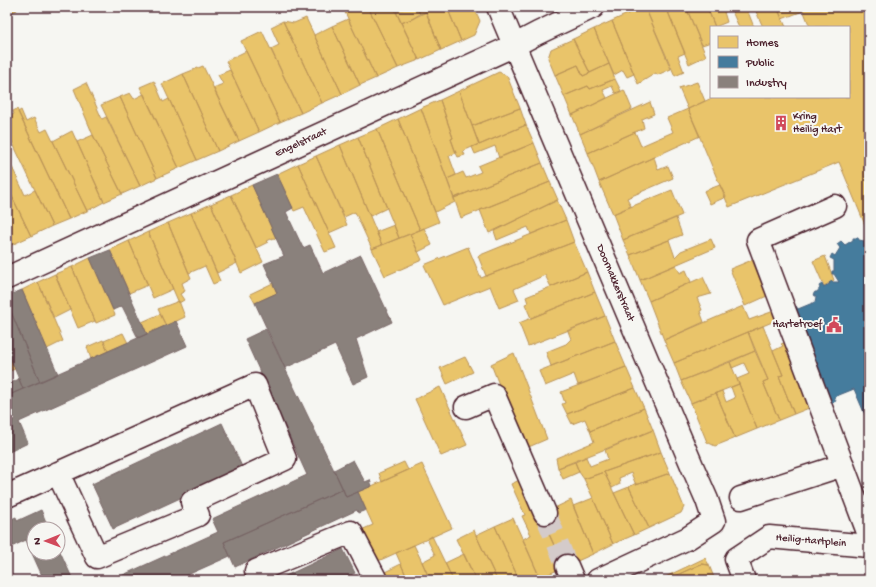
<svg xmlns="http://www.w3.org/2000/svg" width="876" height="587" font-family="'Gochi Hand',sans-serif">
  <style>
    .homes { fill: #e9c46a; stroke: #b99257 }
    .public { fill: #457b9d; stroke: #465f7b }
    .industry { fill: #8a817c; stroke: #776464 }
    .lines { fill: none; stroke-linecap: round; stroke-linejoin: round }
    .minor-tunnel { stroke: #d4cbca; stroke-width: 22; stroke-dasharray: 22 11; stroke-linecap: butt }
    .minor-casing { stroke: #4a1f2b; stroke-width: 25 }
    .minor { stroke: #f6f6f2; stroke-width: 22 }
    .labels { text-anchor: middle; dominant-baseline: central; stroke-width: 4; stroke-linejoin: round; paint-order: stroke }
    .poi-label { font-size: 11px; fill: #4a1f2b; stroke: #f6f6f2; text-anchor: start }
    .street-label { font-size: 11px; fill: #4a1f2b; stroke: #f6f6f2 }
  </style>
  <rect width="100%" height="100%" fill="#f6f6f2"/>
  <filter id="ink" filterUnits="userSpaceOnUse"><feTurbulence type="fractalNoise" baseFrequency=".025" numOctaves="2"/><feDisplacementMap in="SourceGraphic" scale="8" xChannelSelector="R" yChannelSelector="G"/><feConvolveMatrix kernelMatrix="1 2 1 2 8 2 1 2 1" color-interpolation-filters="sRGB"/></filter>
  <g filter="url(#ink)">
    <path class="homes" d="M7 7H16L17 10 7 14Z
      M349 7H368L398 68 376 78 344 10Z
      M368 7H394L419 60 398 68Z
      M408 7H417L420 14 412 19 401 23 396 12Z
      M417 7H447L461 41 441 50 426 12 420 14Z
      M447 7H474L480 21 474 35 461 41Z
      M643 7H645L671 69 657 75 656 73 638 84 612 21Z
      M645 7H666L685 53 678 56 684 72 675 76Z
      M666 7H686L706 56 689 64Z
      M686 7H707L715 27H711V42L702 45Z
      M707 7H730L731 9 724 12 727 22 715 27Z
      M730 7H746L754 27H739Z
      M754 7H777L786 27H763Z
      M777 7H802L803 11 782 19Z
      M802 7H842L844 11 853 7H869V232H868L839 162 729 207 688 109 714 97H849V27H810Z
      M426 12 441 50 419 60 401 23 412 19Z
      M306 18 342 94 322 103 283 21 294 23Z
      M348 19 376 78 360 85 332 26Z
      M283 21 322 103 301 113 271 49 279 45 271 27Z
      M612 21 634 74 627 77 623 70 614 75 594 29Z
      M332 26 360 85 342 94 314 35Z
      M594 29 609 64 590 73 573 39Z
      M262 31 301 113 280 122 241 41Z
      M573 39 590 73 583 76 578 65 555 75 548 58 551 49Z
      M246 51 280 122 259 132 226 61Z
      M609 64 615 79 590 89 588 86 564 96 555 75 578 65 583 76Z
      M203 66 239 141 218 151 183 74Z
      M230 70 259 132 239 141 213 88 223 84 218 75Z
      M499 72 507 76 520 108 472 126 459 91Z
      M183 74 218 151 197 160 162 84Z
      M615 79 621 91 615 93 612 86 603 90 607 98 572 115 564 96 588 86 590 89Z
      M154 81 163 102 169 99 197 160 179 168 140 87Z
      M697 82 705 101 688 109 679 88Z
      M86 83 102 119 106 117 140 186 122 194 93 135 74 89Z
      M624 90 632 109 580 134 572 115Z
      M459 91 479 144 463 151 465 155 458 157 456 153 451 139 453 138 440 100Z
      M130 93 134 99 144 94 179 168 157 178 120 97Z
      M120 97 157 178 140 186 101 105Z
      M440 100 453 138 451 139 456 153 449 156 456 175 447 179 421 108Z
      M650 102 654 114 642 119 644 128 588 153 580 134Z
      M421 108 455 202 435 212 398 119Z
      M520 108 526 125 479 145 472 126Z
      M17 109 69 219 52 226 7 131V118L14 114 13 111Z
      M688 109 700 136 599 182 588 153 635 132 641 146 673 132 667 118Z
      M21 110 26 122 34 118 41 132 47 129 87 211 69 219 18 112Z
      M398 119 439 222 420 230 377 129Z
      M526 125 534 143 499 158 495 146 475 154 472 147 479 144V145Z
      M377 129 420 230 399 238 358 137Z
      M72 131 104 202 87 211 53 141Z
      M93 135 122 194 104 202 77 142Z
      M358 137 387 208 370 216 340 145Z
      M534 143 542 163 454 198 447 179 463 172 466 178 481 172 478 166Z
      M340 145 382 245 372 249 355 212 344 217 316 156Z
      M316 156 347 225 329 233 298 164Z
      M654 157 658 170 668 166 673 178 627 198 631 206 613 214 599 182Z
      M542 163 550 182 461 218 454 198Z
      M298 164 336 248 325 252 304 207 294 211 277 174Z
      M12 167 25 195 35 190 52 226 31 236 7 186V169Z
      M550 182 558 200 489 233 480 210Z
      M252 185 277 239 273 238 267 241 268 242 256 248 231 195Z
      M720 185 726 197 710 204 704 191Z
      M7 186 31 236 7 247Z
      M672 190 682 215 623 240 613 214Z
      M231 195 263 262 241 273 211 204Z
      M557 200 566 220 531 234 528 227 497 240 494 231Z
      M211 204 237 263 217 273 191 213Z
      M191 213 220 281 213 284 205 266 189 273 168 223Z
      M676 218 682 235 630 255 623 240Z
      M566 220 574 242 486 276 478 256Z
      M168 223 191 278 182 283 185 291 180 294 184 300 179 303 148 232Z
      M394 225 399 238 382 245 376 232Z
      M424 228 432 245 418 252 410 234Z
      M148 232 173 289 153 298 129 241Z
      M410 234 422 260 385 276 372 249Z
      M711 239 715 248 640 280 630 255 669 240 675 257 681 251Z
      M129 241 148 285 129 293 110 250Z
      M574 242 587 272 551 287 545 275 514 289 519 300 499 308 490 286 443 305 424 265 468 247 481 278Z
      M825 256 834 280 824 286 813 261Z
      M90 258 115 315 96 323 72 267Z
      M752 260 767 296 745 306 730 269Z
      M676 265 680 273 686 270 691 282 649 301 640 280Z
      M72 267 95 321 78 328 55 274Z
      M587 272 595 292 531 318 525 304 528 303 526 297Z
      M55 274 70 310 54 318 38 282Z
      M703 277 711 294 697 298 702 310 700 311 704 322 664 340 649 301Z
      M38 282 63 341 47 349 22 290Z
      M273 283 277 293 255 303 250 294Z
      M595 292 605 316 528 346 519 323Z
      M179 301 185 317 166 326 158 309Z
      M743 306 749 320 774 311 777 320 674 363 664 340Z
      M160 314 166 326 147 334 142 322Z
      M605 316 615 341 551 366 546 352 566 344 571 339 568 331Z
      M763 326 783 375 779 376 794 414 779 420 763 382 768 380 748 332Z
      M748 332 755 351 681 381 674 363Z
      M123 333 128 343 108 351 104 341Z
      M103 340 108 351 91 359 87 347Z
      M615 341 626 367 578 385 574 374 545 386 539 371Z
      M786 342 814 406 794 414 779 376 783 375 773 351 783 346 781 344Z
      M7 350 15 369 7 372Z
      M755 351 768 380 763 382 779 420 757 429 737 379 749 374 744 363 732 368 730 362Z
      M514 353 547 439 524 449 491 364Z
      M465 357 473 372 447 384 440 368Z
      M730 362 739 384 691 403 681 381Z
      M626 367 635 388 567 414 562 404 565 403 561 392Z
      M739 384 757 429 735 438 716 393 722 391 726 402 735 398 731 387Z
      M440 387 467 445 441 456 415 399Z
      M635 388 644 408 590 431 585 419 572 424 567 414Z
      M716 393 735 438 715 446 707 442 691 403Z
      M644 408 653 430 558 468 556 458 594 442 590 431Z
      M653 430 661 452 584 479 579 472 575 462 586 457 590 466 608 459 605 450Z
      M661 452 670 473 636 485 631 473 619 478 620 484 612 488 604 472Z
      M404 462 408 470 382 482 379 473Z
      M575 462 579 472 563 479 558 468Z
      M422 464 452 528 376 562 361 530 373 525 358 492Z
      M604 472 634 535 613 544 593 498 584 479Z
      M670 473 684 507 681 513 649 528 629 487 636 483V485Z
      M524 478 564 567 540 578 523 539 531 535 522 516 525 515 511 484Z
      M629 487 649 528 634 535 614 493Z
      M593 498 613 544 593 554 573 506Z
      M571 500 593 554 564 567 540 515Z
      M513 518 540 578 537 580H519L495 526Z
      M495 526 519 580H497L476 535Z
      M474 530 476 535 497 580H476L456 539Z
      M432 536 445 563 453 580H430L422 562 435 555 427 539Z
      M414 545 422 562 430 580H408L396 553Z
      M464 554 476 580H453L445 563Z
      M705 558 709 565 701 564 666 580H659Z
      M401 564 408 580H384L381 574Z
      M701 564 709 565 715 580H666Z"/>
    <path class="public" d="M853 238H858L859 240 869 242V424L854 389 834 397 836 401 831 403 792 308 796 306 798 309 815 302 816 297 813 295 815 292H817L820 288 819 286 822 284 823 287 830 284 829 283 832 281V282H839L834 274H832V271H834V260L830 258 832 254 835 256 840 248 837 244 841 241 845 245 853 240Z"/>
    <path class="industry" d="M277 174 293 208 286 212 303 248 310 245 323 273 361 255 392 322 356 339 368 377 353 384 335 345 285 368 255 303 277 293 264 264 284 256 252 185Z
      M110 250 147 334 138 338 122 306 113 310 90 258Z
      M22 290 58 374 40 382 7 302V296Z
      M7 302 40 382 23 389 7 350Z
      M176 321 187 346 19 422 28 443 7 453V423L15 419 7 402V396Z
      M266 329 343 489 224 542 230 556 176 580H112L218 532 212 519 307 475 245 339Z
      M19 379 23 389 7 396V385Z
      M222 423 243 469 113 529 92 484Z
      M353 460 365 482 370 480 372 486 346 497 334 470Z
      M343 489 346 497 358 492 366 510 358 513 357 510 235 567 224 542Z
      M41 510 49 529H34V553H58V547L73 580H44L26 540 7 549V521L16 517 17 521Z
      M343 549 355 573 339 580H277Z"/>
    <g class="lines">
      <path class="minor-tunnel" d="M545 513 567 566"/>
      <defs>
        <path id="minor" d="M498 7 693 468 707 500 714 521 688 538 598 580
          M835 206 758 240 869 535
          M7 278 515 45 538 33 593 7
          M466 407 494 395 545 513
          M7 496 255 385 285 459 192 502 198 515 97 557 58 473
          M741 498 843 465
          M567 566 573 580
          M256 571 351 532 376 580
          M744 580 736 559 769 537 869 546"/>
      </defs>
      <use href="#minor" class="minor-casing"/>
      <use href="#minor" class="minor"/>
    </g>
  </g>
  <defs>
    <symbol id="building-bare" viewBox="-9 -9 18 18"><path d="M-4-6H4V6H1V3H-1V6H-4ZM-2.5-4.3h1.7v1.8h-1.7ZM.8-4.3h1.7v1.8H.8ZM-2.5-1h1.7V.8h-1.7ZM.8-1h1.7V.8H.8Z" fill="#d1495b" stroke="#f6f6f2" stroke-width="2.5" paint-order="stroke"/></symbol>
    <symbol id="civic-bare" viewBox="-9 -9 18 18"><path d="M-.6-6.5H3V-4.5H.6V-3L4-1V1h2V6H-6V1h2V-1L-.6-3ZM-1.2 2.5V6h2.4V2.5Z" fill="#d1495b" stroke="#f6f6f2" stroke-width="2.5" paint-order="stroke"/></symbol>
  </defs>
  <g fill-rule="evenodd">
    <use href="#building-bare" x="770" y="112" width="22" height="22"/>
    <use href="#civic-bare" x="823" y="314" width="22" height="22"/>
  </g>
  <g class="labels">
    <g class="poi-label">
      <text x="793" y="117">Kring<tspan x="793" dy="13">Heilig Hart</tspan></text>
      <text x="822" y="325" text-anchor="end">Hartetroef</text>
    </g>
    <g class="street-label">
      <text transform="translate(301 143) rotate(-25)">Engelstraat</text>
      <text transform="translate(615 283) rotate(67)">Doornakkerstraat</text>
      <text transform="translate(811 541) rotate(5)">Heilig-Hartplein</text>
    </g>
  </g>
  <rect width="876" height="587" fill="none" stroke="#f6f6f2" stroke-width="24"/>
  <rect x="12" y="12" width="852" height="563" fill="none" stroke="#4a1f2b" stroke-width="1.5" filter="url(#ink)"/>
  <rect x="710" y="26" width="140" height="72" fill="#f6f6f2" stroke="#b1a0a2"/>
  <rect x="718" y="36" width="20" height="12" fill="#e9c46a" stroke="#b1a0a2"/>
  <text x="746" y="46" font-size="12" fill="#4a1f2b">Homes</text>
  <rect x="718" y="56" width="20" height="12" fill="#457b9d" stroke="#b1a0a2"/>
  <text x="746" y="66" font-size="12" fill="#4a1f2b">Public</text>
  <rect x="718" y="76" width="20" height="12" fill="#8a817c" stroke="#b1a0a2"/>
  <text x="746" y="86" font-size="12" fill="#4a1f2b">Industry</text>
  <g transform="translate(46 541) rotate(269)"><circle r="19" fill="#f6f6f2" stroke="#b1a0a2"/>
  <path d="M0-3L7 15L0 10L-7 15Z" fill="#d1495b"/>
  <text y="-6" font-size="11" font-weight="bold" text-anchor="middle" fill="#4a1f2b">N</text>
  </g>
</svg>
